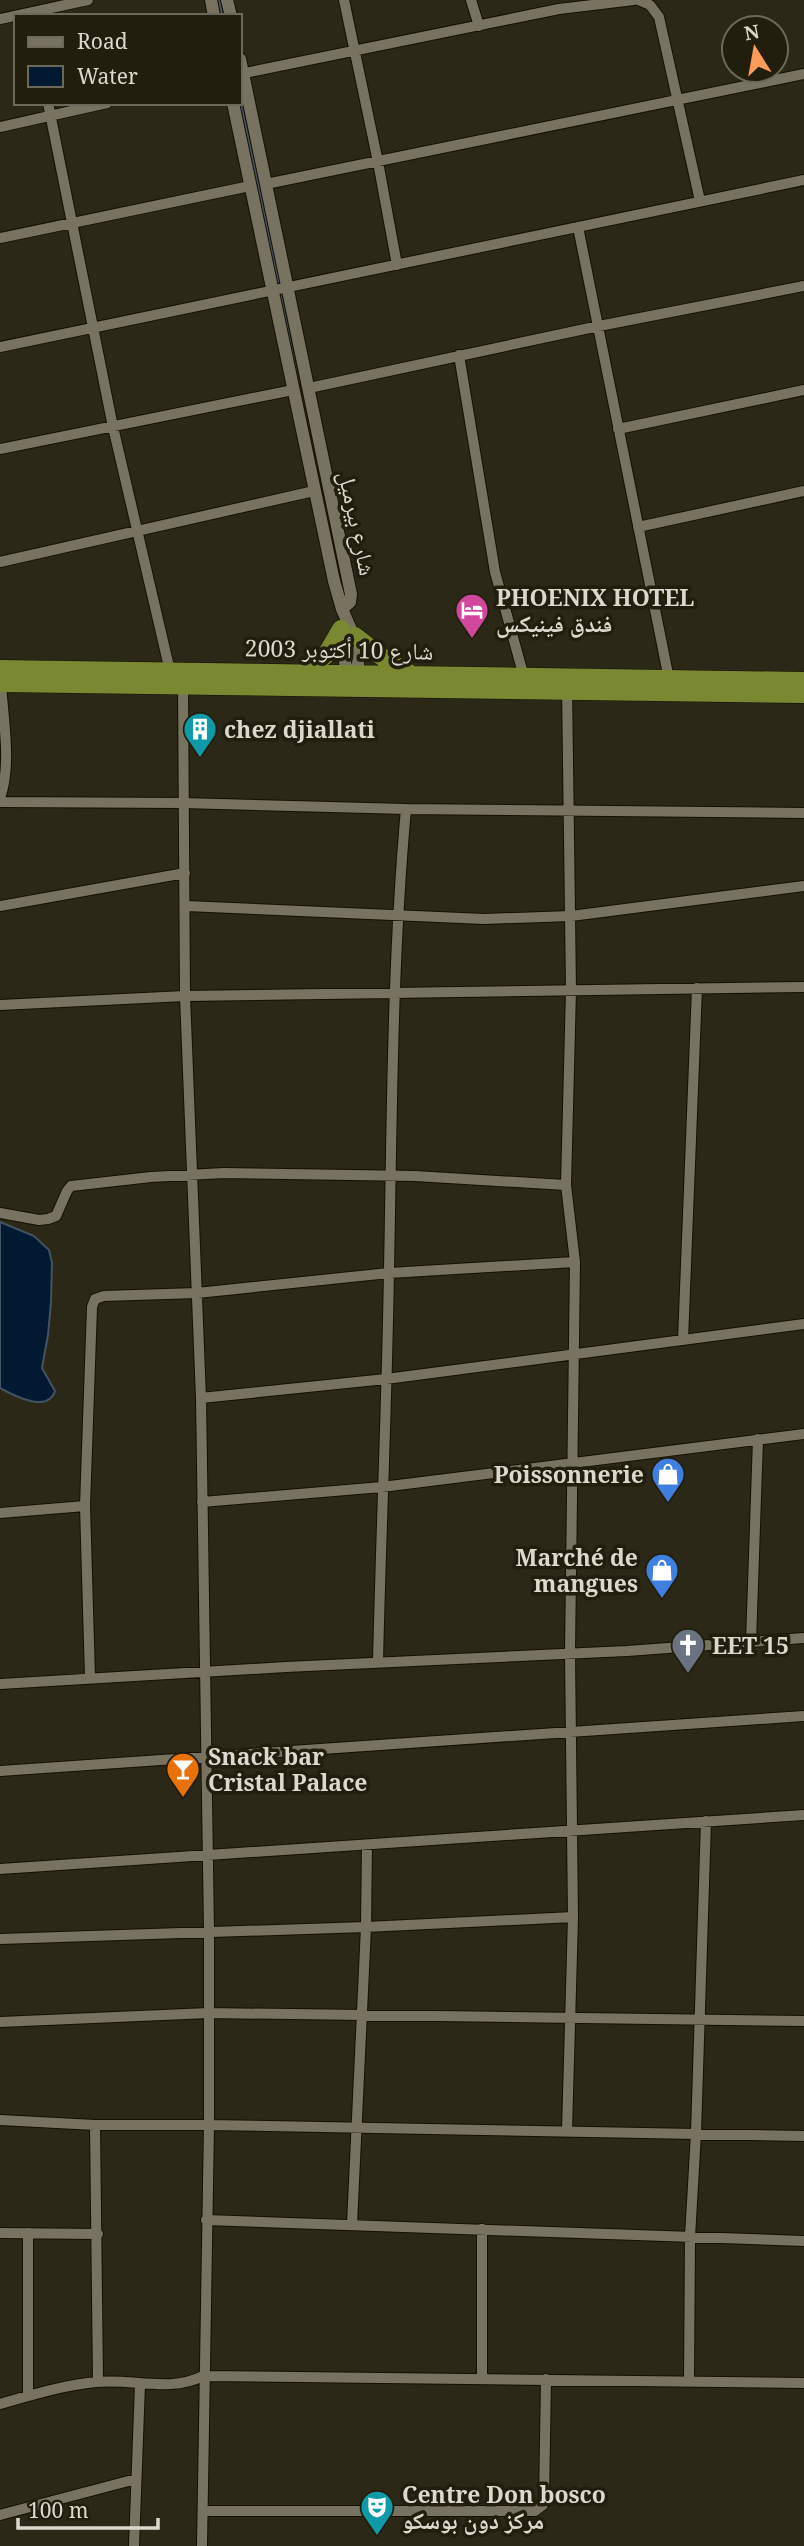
<svg xmlns="http://www.w3.org/2000/svg" width="804" height="2546" font-family="'Noto Serif','Noto Naskh Arabic',serif">
  <style>
    .water { fill: #011a32; stroke: #425361; stroke-width: 2 }
    .lines { fill: none; stroke-linecap: round; stroke-linejoin: round }
    .stream { stroke: #425361; stroke-width: 2.5 }
    .minor-casing { stroke: #141003; stroke-width: 12 }
    .tertiary-casing { stroke: #141003; stroke-width: 14 }
    .trunk-casing { stroke: #141003; stroke-width: 19 }
    .minor { stroke: #787361; stroke-width: 10 }
    .tertiary { stroke: #787361; stroke-width: 12 }
    .trunk { stroke: #7a8832; stroke-width: 18 }
    .labels { text-anchor: middle; dominant-baseline: central; stroke-width: 7; stroke-linejoin: round; paint-order: stroke }
    .street-label { font-size: 23px; fill: #dbd9ce; stroke: #221e0e }
    .poi-label { font-size: 23px; font-weight: bold; fill: #dbd9ce; stroke: #221e0e; text-anchor: start }
  </style>
  <rect width="100%" height="100%" fill="#2c2818"/>
  <path class="water" d="M0 1222 34 1236 49 1250 52 1263 51 1302 48 1335 42 1368 55 1391C48 1414 13 1395 0 1388Z"/>
  <g class="lines">
    <path class="stream" d="M219 0 222 16
      M240 100 279 285
      M280 292 297 378"/>
    <defs>
      <path id="minor" d="M344 0 378 162 397 265
        M471 0 479 26
        M638 0 650 5 659 17 700 201
        M0 19 88 0
        M240 74 559 9 634 0
        M48 103 113 427 170 671
        M0 127 107 103
        M266 184 804 74
        M578 227 669 679
        M0 238 250 186
        M0 347 804 180
        M459 355 495 572 524 677
        M309 388 599 326 804 286
        M618 429 804 390
        M0 449 293 390
        M638 527 804 491
        M0 562 314 491
        M183 681 185 996 201 1398 209 1931V2125L202 2546
        M0 798C12 765 3 718 1 683
        M0 802 183 803 406 809 804 813
        M0 906 185 873
        M186 906 484 919 571 916 804 886
        M0 1005 185 996 804 987
        M0 1213 39 1220 48 1219 56 1216 67 1191 71 1186 151 1177 224 1173 415 1176 566 1185
        M683 1340 697 988
        M201 1398 386 1379 804 1324
        M202 1502 382 1487 804 1434
        M85 1506 92 1307 95 1299 104 1296 197 1293 389 1273 575 1262
        M0 1513 85 1506 90 1677
        M751 1642 758 1439
        M378 1662C381 1531 387 1401 389 1270 392 1116 392 963 406 809
        M0 1684 286 1667 627 1651 804 1638
        M0 1771 804 1716
        M0 1869 804 1815
        M0 1939 366 1927 573 1917
        M0 2022 209 2013 804 2021
        M0 2120 95 2125H209L804 2136
        M95 2125 98 2381
        M567 2131 573 1917 570 1653 575 1262 566 1185 571 990 567 685
        M206 2220 804 2241
        M352 2224 366 1927 367 1845
        M0 2233 98 2234
        M28 2233V2395
        M482 2378V2229
        M689 2380 690 2237 696 2133 706 1821
        M0 2404C31 2395 64 2385 96 2382 132 2378 169 2393 203 2376L804 2383
        M203 2511H535L543 2505 544 2500 546 2379
        M0 2515 136 2479
        M134 2546 140 2384"/>
      <path id="tertiary" d="M211 0 214 16
        M227 0 231 16
        M240 59 351 594 350 602 342 609
        M233 103 334 581 342 609 359 648 357 681
        M341 630 345 663 351 681"/>
      <path id="trunk" d="M355 636 382 657 409 673
        M0 669 804 681
        M304 674 326 655 341 629
        M0 683 804 694"/>
    </defs>
    <use href="#minor" class="minor-casing"/>
    <use href="#tertiary" class="tertiary-casing"/>
    <use href="#trunk" class="trunk-casing"/>
    <use href="#minor" class="minor"/>
    <use href="#tertiary" class="tertiary"/>
    <use href="#trunk" class="trunk"/>
  </g>
  <defs>
    <symbol id="hotel-pin" viewBox="-11 -11 22 30"><path d="M0 17L-7.5 6A9.5 9.5 0 1 1 7.5 6Z" fill="#d1479c" stroke="#221e0e"/><path d="M-6-4.5h1.5V1H6V5H4.5V3h-9V5H-6ZM-4 0a1.8 1.8 0 1 1 3.6 0ZM.5 0V-2.5h3Q6-2.5 6 0Z" fill="#fff"/></symbol>
    <symbol id="building-pin" viewBox="-11 -11 22 30"><path d="M0 17L-7.5 6A9.5 9.5 0 1 1 7.5 6Z" fill="#0f9aa8" stroke="#221e0e"/><path d="M-4-6H4V6H1V3H-1V6H-4ZM-2.5-4.3h1.7v1.8h-1.7ZM.8-4.3h1.7v1.8H.8ZM-2.5-1h1.7V.8h-1.7ZM.8-1h1.7V.8H.8Z" fill="#fff"/></symbol>
    <symbol id="shop-pin" viewBox="-11 -11 22 30"><path d="M0 17L-7.5 6A9.5 9.5 0 1 1 7.5 6Z" fill="#3f7fe0" stroke="#221e0e"/><path d="M-5-2.5h2.3a2.7 3.5 0 0 1 5.4 0H5L5.5 6h-11ZM-1.5-2.5h3a1.5 2.3 0 0 0-3 0Z" fill="#fff"/></symbol>
    <symbol id="church-pin" viewBox="-11 -11 22 30"><path d="M0 17L-7.5 6A9.5 9.5 0 1 1 7.5 6Z" fill="#6b7280" stroke="#221e0e"/><path d="M-1.2-6h2.4v3.5h3.3v2.4h-3.3V6h-2.4V-.1h-3.3v-2.4h3.3Z" fill="#fff"/></symbol>
    <symbol id="bar-pin" viewBox="-11 -11 22 30"><path d="M0 17L-7.5 6A9.5 9.5 0 1 1 7.5 6Z" fill="#e8710a" stroke="#221e0e"/><path d="M-6-5H6L.8 .8V4.5H3.5V6h-7V4.5H-.8V.8Z" fill="#fff"/></symbol>
    <symbol id="theatre-pin" viewBox="-11 -11 22 30"><path d="M0 17L-7.5 6A9.5 9.5 0 1 1 7.5 6Z" fill="#0f9aa8" stroke="#221e0e"/><path d="M-5-5.5Q0-4 5-5.5V0Q5 5 0 6Q-5 5-5 0ZM-3.3-2.5H-1v1.5H-3.3ZM1-2.5H3.3v1.5H1ZM-2.8 1Q0 5.5 2.8 1Z" fill="#fff"/></symbol>
  </defs>
  <g fill-rule="evenodd">
    <use href="#hotel-pin" x="453" y="591" width="38" height="52"/>
    <use href="#building-pin" x="181" y="710" width="38" height="52"/>
    <use href="#shop-pin" x="649" y="1455" width="38" height="52"/>
    <use href="#shop-pin" x="643" y="1551" width="38" height="52"/>
    <use href="#church-pin" x="669" y="1626" width="38" height="52"/>
    <use href="#bar-pin" x="164" y="1750" width="38" height="52"/>
    <use href="#theatre-pin" x="358" y="2488" width="38" height="52"/>
  </g>
  <g class="labels">
    <g class="street-label">
      <text transform="translate(358 523) rotate(78)">شارع بيرميل</text>
      <text transform="translate(339 649) rotate(1)">شارع 10 أكتوبر 2003</text>
    </g>
    <g class="poi-label">
      <text x="496" y="597">PHOENIX HOTEL<tspan x="496" dy="26">فندق فينيكس</tspan></text>
      <text x="224" y="729">chez djiallati</text>
      <text x="644" y="1474" text-anchor="end">Poissonnerie</text>
      <text x="638" y="1557" text-anchor="end">Marché de<tspan x="638" dy="26">mangues</tspan></text>
      <text x="712" y="1645">EET 15</text>
      <text x="208" y="1756">Snack bar<tspan x="208" dy="26">Cristal Palace</tspan></text>
      <text x="402" y="2494">Centre Don bosco<tspan x="402" dy="26">مركز دون بوسكو</tspan></text>
    </g>
  </g>
  <rect x="14" y="14" width="228" height="91" fill="#221e0e" stroke="#6c695b" stroke-width="2"/>
  <rect x="28" y="37" width="35" height="10" fill="#787361" stroke="#6c695b" stroke-width="2"/>
  <text x="77" y="49" font-size="21" fill="#dbd9ce">Road</text>
  <rect x="28" y="66" width="35" height="21" fill="#011a32" stroke="#6c695b" stroke-width="2"/>
  <text x="77" y="84" font-size="21" fill="#dbd9ce">Water</text>
  <g transform="translate(755 49) rotate(349)"><circle r="33" fill="#221e0e" stroke="#6c695b" stroke-width="2"/>
  <path d="M0-5L12 26L0 18L-12 26Z" fill="#fe9b58"/>
  <text y="-10" font-size="19" font-weight="bold" text-anchor="middle" fill="#dbd9ce">N</text>
  </g>
  <path d="M18 2518v10h140v-10" fill="none" stroke="#dbd9ce" stroke-width="3.5"/>
  <text x="28" y="2518" font-size="21" fill="#dbd9ce" stroke="#221e0e" stroke-width="5" paint-order="stroke">100 m</text>
</svg>
